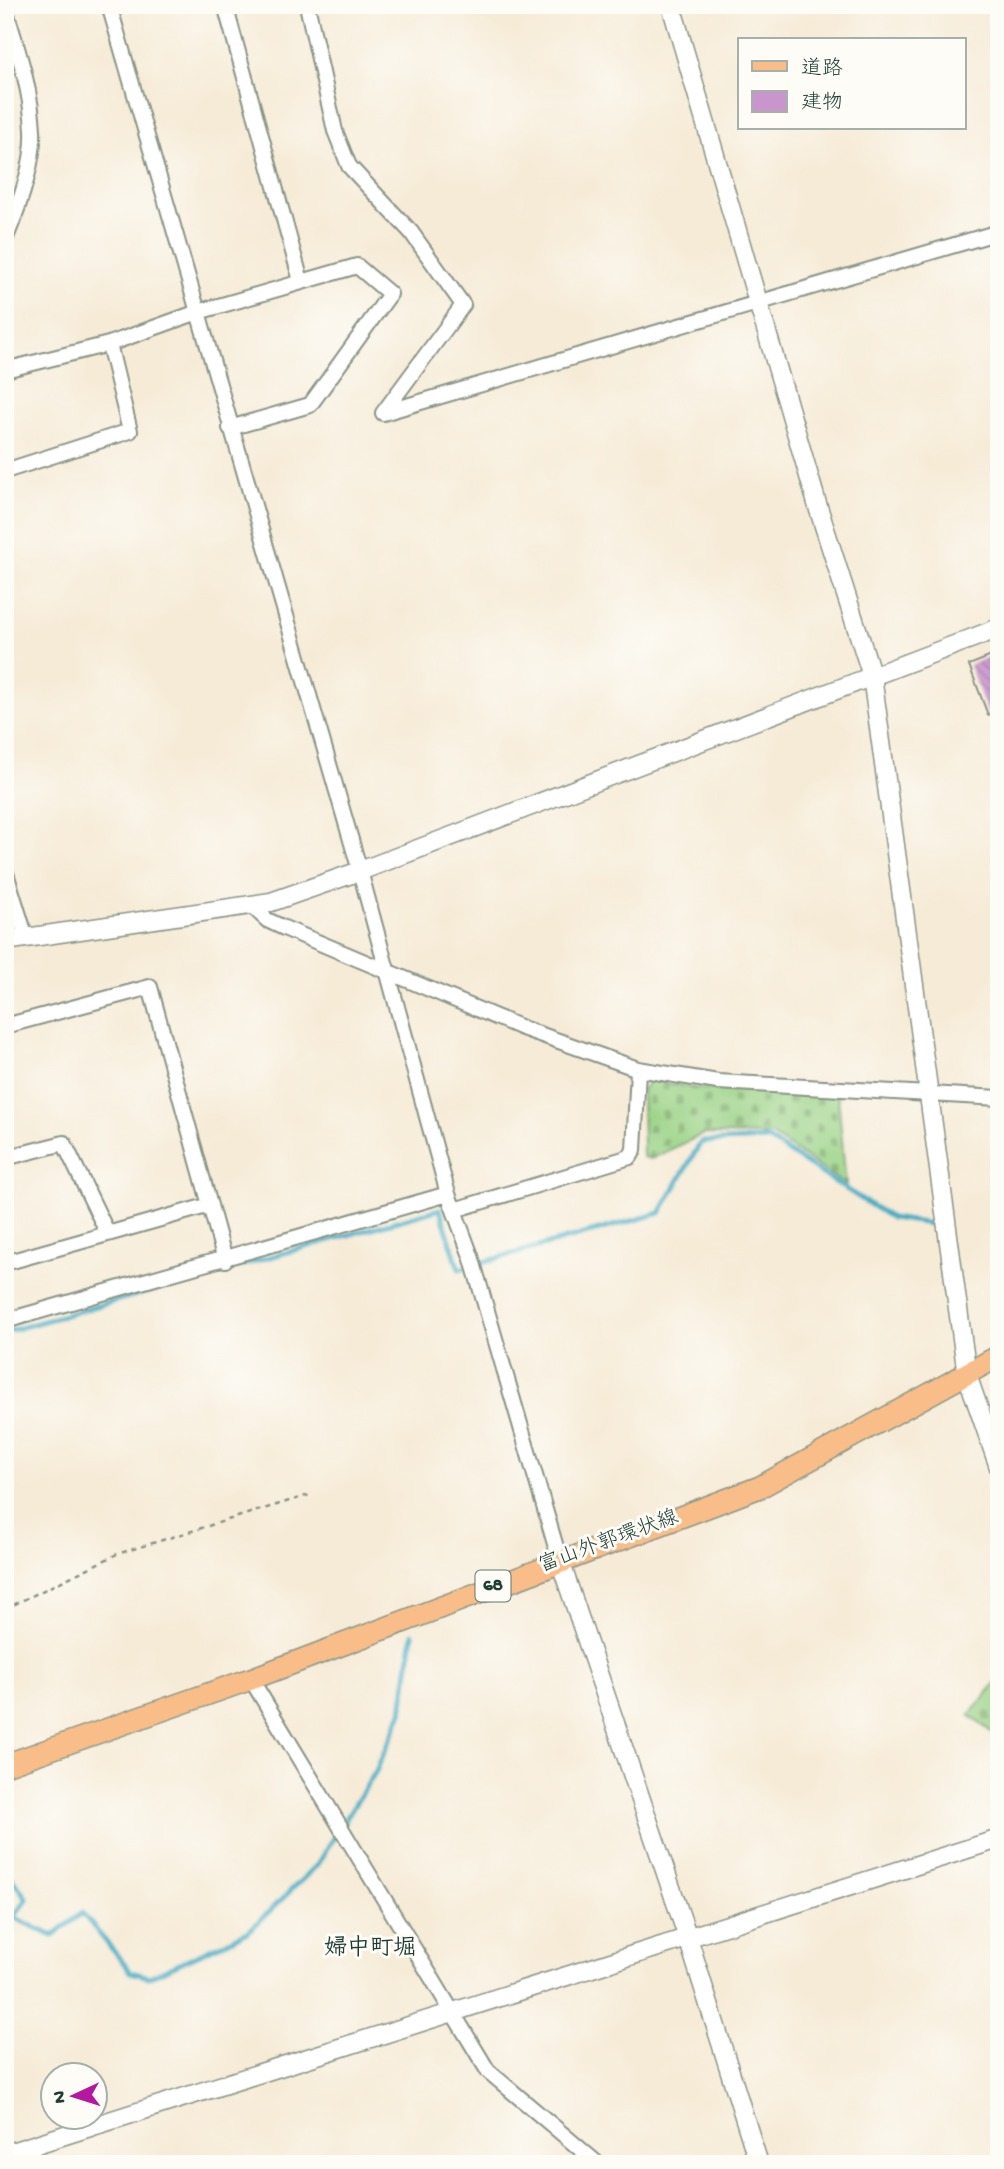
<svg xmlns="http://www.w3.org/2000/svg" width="1004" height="2169" font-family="'Gochi Hand','Klee One',sans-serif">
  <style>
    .cemetery { fill: url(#cemetery-stones); stroke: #5c875c; stroke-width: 2 }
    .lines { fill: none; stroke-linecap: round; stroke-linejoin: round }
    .stream { stroke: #46adc5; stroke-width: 5 }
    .building { fill: url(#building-back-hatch) }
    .minor-casing { stroke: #8a9486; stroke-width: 18 }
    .tertiary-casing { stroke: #8a9486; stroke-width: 21 }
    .primary-casing { stroke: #8a9486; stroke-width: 24 }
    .path { stroke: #8a9486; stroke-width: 2.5; stroke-dasharray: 5 5; stroke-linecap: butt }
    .minor { stroke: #fff; stroke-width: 14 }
    .tertiary { stroke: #fff; stroke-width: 18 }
    .primary { stroke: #f8bd89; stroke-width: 21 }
    .labels { text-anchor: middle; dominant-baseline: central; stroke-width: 6; stroke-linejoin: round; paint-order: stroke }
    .shield { fill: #fdfcf7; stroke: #62766e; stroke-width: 2 }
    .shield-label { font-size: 19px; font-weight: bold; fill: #1f3d34 }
    .street-label { font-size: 21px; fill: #1f3d34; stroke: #fdfcf7 }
    .neighbourhood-label { font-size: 23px; font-weight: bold; fill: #1f3d34; stroke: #fdfcf7 }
  </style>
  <defs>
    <pattern id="cemetery-stones" width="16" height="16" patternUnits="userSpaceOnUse" patternTransform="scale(1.75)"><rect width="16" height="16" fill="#98d183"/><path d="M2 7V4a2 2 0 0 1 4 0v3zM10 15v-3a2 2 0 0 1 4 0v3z" fill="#7bab6c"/></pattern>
    <pattern id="building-back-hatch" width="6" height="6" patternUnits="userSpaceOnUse" patternTransform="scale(1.75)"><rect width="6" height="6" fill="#c895cd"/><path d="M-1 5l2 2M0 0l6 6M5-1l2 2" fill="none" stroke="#a27ba7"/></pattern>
  </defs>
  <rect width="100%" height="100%" fill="#fdfcf7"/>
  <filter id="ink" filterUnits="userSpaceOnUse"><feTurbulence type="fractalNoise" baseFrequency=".0143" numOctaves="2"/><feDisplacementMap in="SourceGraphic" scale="14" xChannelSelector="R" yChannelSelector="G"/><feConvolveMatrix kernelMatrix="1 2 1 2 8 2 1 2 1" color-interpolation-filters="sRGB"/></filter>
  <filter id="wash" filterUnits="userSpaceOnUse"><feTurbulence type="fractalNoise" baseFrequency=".00686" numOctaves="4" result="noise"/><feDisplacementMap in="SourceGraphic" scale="28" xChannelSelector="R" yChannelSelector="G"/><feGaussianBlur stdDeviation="1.57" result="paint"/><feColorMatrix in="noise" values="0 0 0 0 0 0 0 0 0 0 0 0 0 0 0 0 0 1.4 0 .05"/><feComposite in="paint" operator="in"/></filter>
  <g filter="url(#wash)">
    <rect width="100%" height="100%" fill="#f6ebd7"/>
    <path class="cemetery" d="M651 1080 695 1088 838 1096 846 1185 772 1135 703 1134 651 1159 643 1157 642 1089Z
      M999 1679V1730L994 1734 969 1715Z"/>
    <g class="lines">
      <path class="stream" d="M5 1332 440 1209 459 1269 660 1213 701 1142 768 1139 891 1218 931 1224
        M5 1868 27 1899 13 1917 53 1936 82 1913 131 1972 149 1977 248 1932 316 1866 376 1771 402 1712 413 1634"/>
    </g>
    <g id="blocks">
      <path class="building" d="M999 653V711L988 715 969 665Z"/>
    </g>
  </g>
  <g filter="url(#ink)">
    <use href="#blocks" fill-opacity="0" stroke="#8a9486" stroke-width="2"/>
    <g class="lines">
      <defs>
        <path id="minor" d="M109 5 360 871 448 1194 471 1256 560 1561
          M225 5 301 281
          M307 5 335 131 349 166 411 232 463 305 383 413
          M5 8C17 48 31 88 33 130 35 164 18 209 5 240
          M5 370 109 344 198 312 357 266 390 294 310 405 230 428
          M383 413 999 232
          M5 471 130 431 109 344
          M5 870 26 938
          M251 905 267 920 284 928 522 1028 638 1069 718 1082 999 1098
          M5 1026 150 987 225 1260
          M5 1158 64 1143 108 1234
          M454 1210 630 1157 634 1150 638 1069
          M5 1263 210 1205
          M5 1321 448 1194
          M251 1679 488 2071 598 2164"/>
        <path id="tertiary" d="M671 5 818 507 872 676 967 1375 999 1467
          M5 941 271 902 360 871 999 628
          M560 1561 688 1938 759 2164
          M5 2154 999 1839"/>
        <path id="primary" d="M5 1765 251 1679 760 1487 999 1356"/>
      </defs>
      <use href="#minor" class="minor-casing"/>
      <use href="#tertiary" class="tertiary-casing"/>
      <use href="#primary" class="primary-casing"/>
      <path class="path" d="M5 1609 117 1554 309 1495"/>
      <use href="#minor" class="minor"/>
      <use href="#tertiary" class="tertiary"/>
      <use href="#primary" class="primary"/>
    </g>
  </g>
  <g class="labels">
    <rect class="shield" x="475.5" y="1570.5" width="35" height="31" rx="5"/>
    <g class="shield-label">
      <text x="493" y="1586">68</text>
    </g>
    <g class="street-label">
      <text transform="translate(609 1543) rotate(-20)">富山外郭環状線</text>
    </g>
    <g class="neighbourhood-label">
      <text x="370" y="1949">婦中町堀</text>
    </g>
  </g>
  <rect width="1004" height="2169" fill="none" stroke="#fdfcf7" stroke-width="28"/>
  <rect x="738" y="38" width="228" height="91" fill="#fdfcf7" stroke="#a4b0a9" stroke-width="2"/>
  <rect x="752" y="61" width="35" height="10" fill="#f8bd89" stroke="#a4b0a9" stroke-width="2"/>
  <text x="801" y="74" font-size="21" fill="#1f3d34">道路</text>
  <rect x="752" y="91" width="35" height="21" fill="#c895cd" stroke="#a4b0a9" stroke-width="2"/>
  <text x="801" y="108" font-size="21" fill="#1f3d34">建物</text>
  <g transform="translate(74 2096) rotate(266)"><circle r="33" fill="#fdfcf7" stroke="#a4b0a9" stroke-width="2"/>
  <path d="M0-5L12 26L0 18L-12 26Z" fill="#b5179e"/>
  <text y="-10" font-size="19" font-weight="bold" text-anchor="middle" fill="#1f3d34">N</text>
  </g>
</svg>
